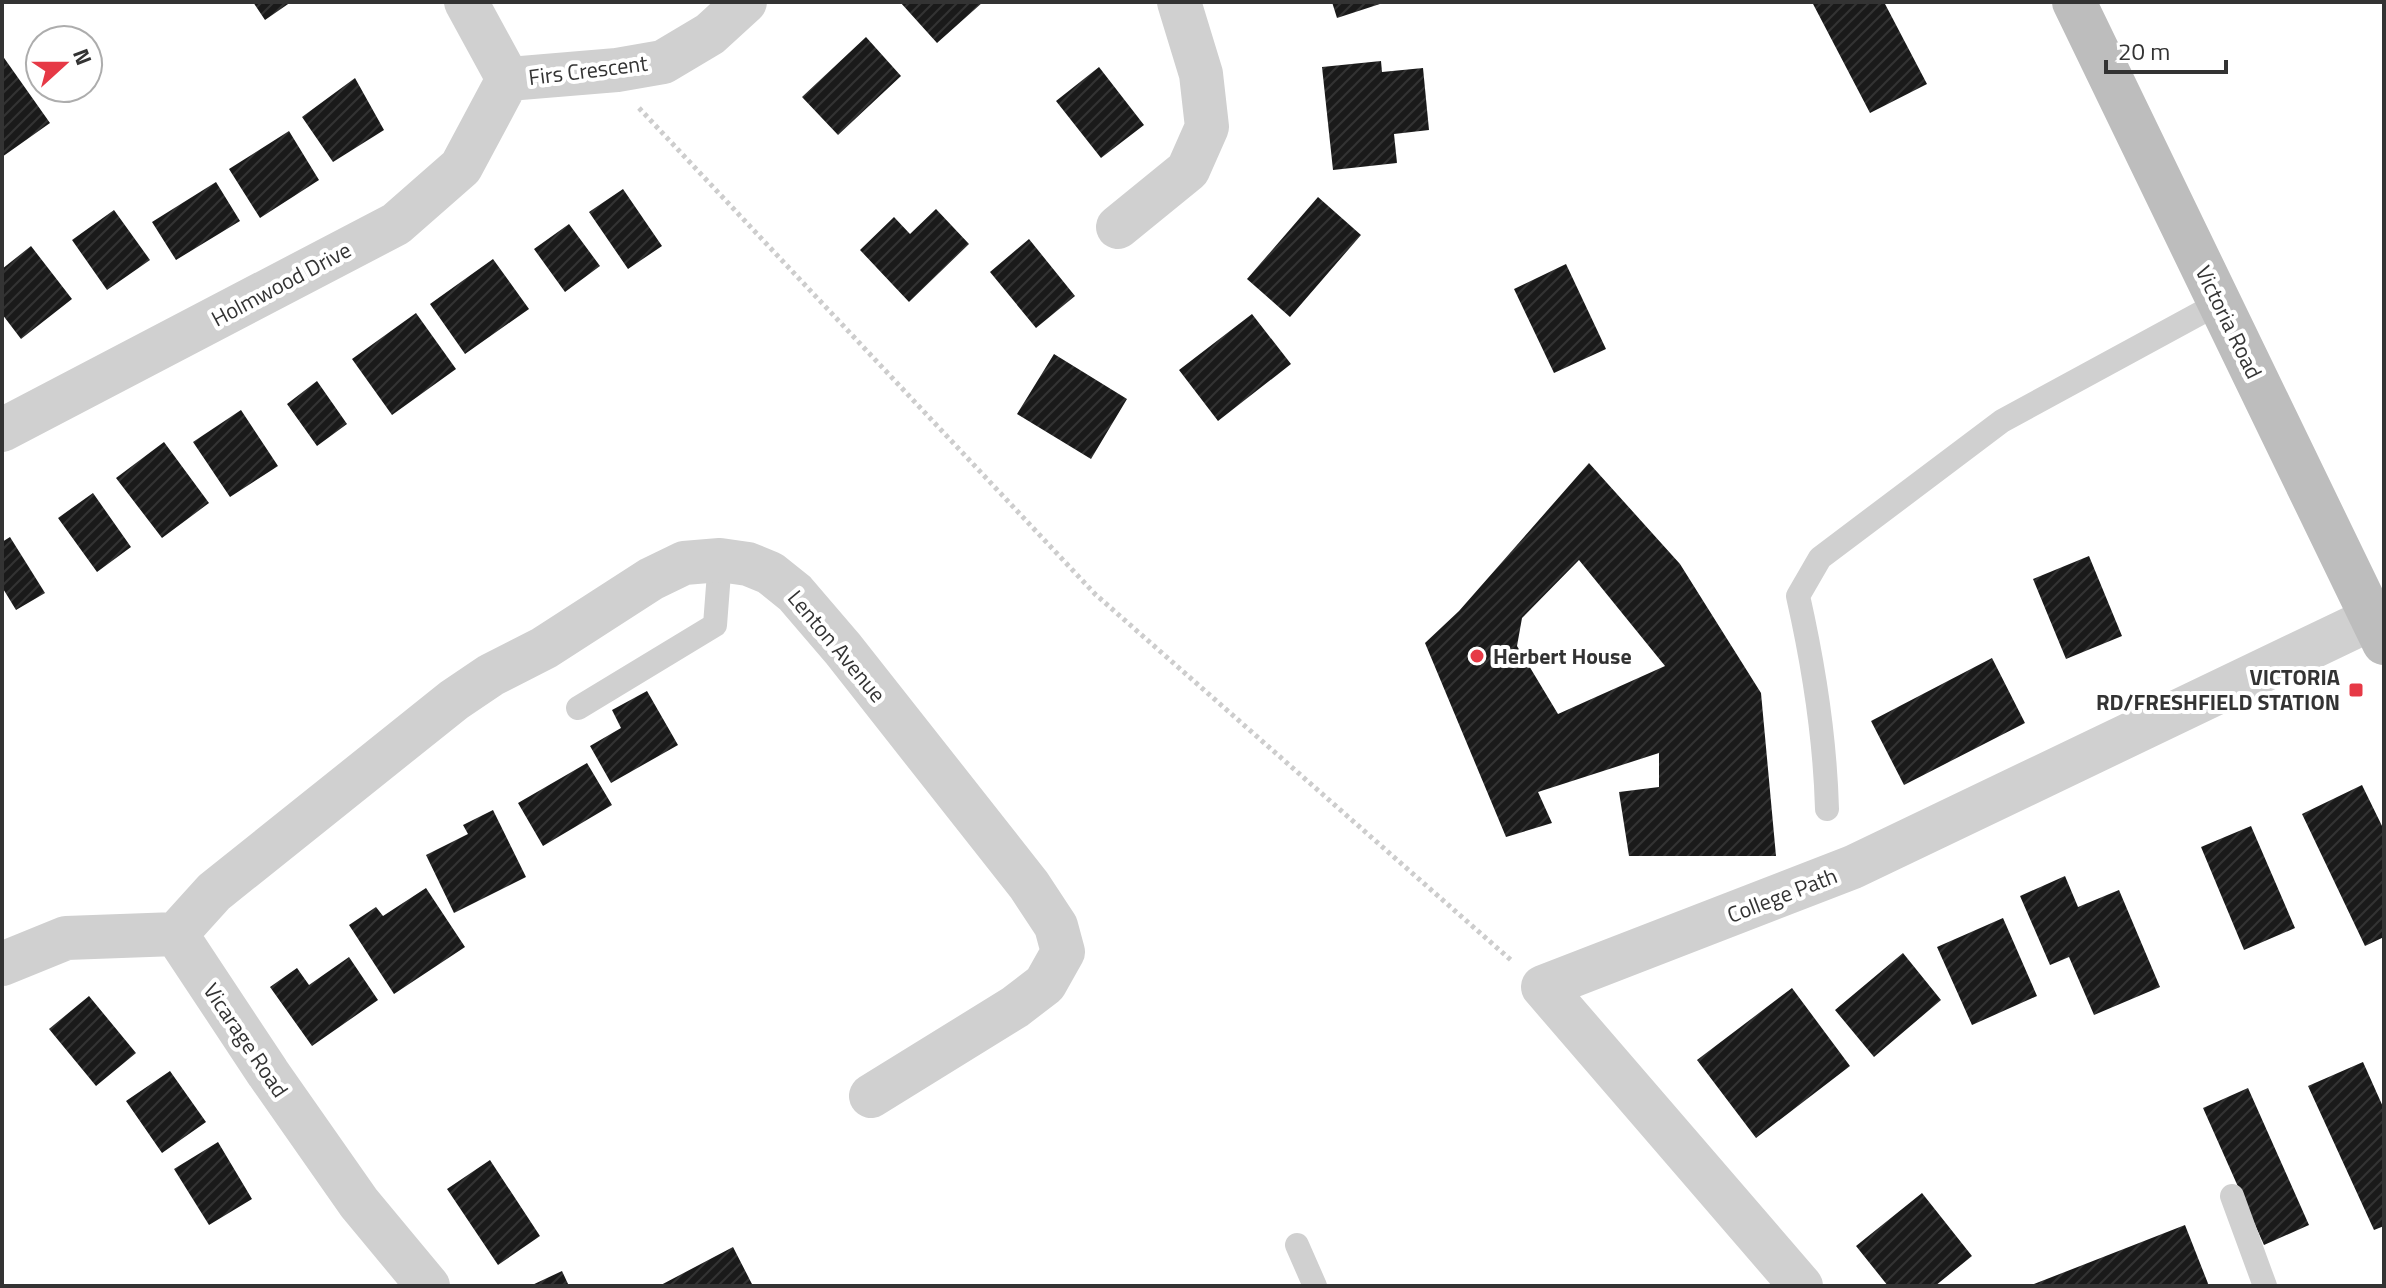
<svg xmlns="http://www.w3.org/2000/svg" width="2386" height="1288" font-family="'Titillium Web',sans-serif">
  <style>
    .building { fill: url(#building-hatch); fill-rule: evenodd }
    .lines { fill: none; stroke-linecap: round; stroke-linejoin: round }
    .path { stroke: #cdcdcd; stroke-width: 5; stroke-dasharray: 4 4; stroke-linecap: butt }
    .lane { stroke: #d0d0d0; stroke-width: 24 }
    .street { stroke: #d0d0d0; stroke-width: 44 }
    .secondary { stroke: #bdbdbd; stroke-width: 44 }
    .poi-dot { fill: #e63946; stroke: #fff; stroke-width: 3 }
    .labels { text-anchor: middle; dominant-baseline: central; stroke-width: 8; stroke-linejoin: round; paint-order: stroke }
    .street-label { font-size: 22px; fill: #333; stroke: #fff }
    .poi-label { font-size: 22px; font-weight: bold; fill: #333; stroke: #fff; text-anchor: start }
  </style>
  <defs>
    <pattern id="building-hatch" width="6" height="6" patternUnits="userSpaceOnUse" patternTransform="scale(2)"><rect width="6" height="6" fill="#1a1a1a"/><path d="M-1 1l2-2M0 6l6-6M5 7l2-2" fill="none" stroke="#333"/></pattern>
  </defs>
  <rect width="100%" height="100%" fill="#fff"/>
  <path class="building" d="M253 2H291L265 20Z
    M900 2H983L937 43Z
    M1332 2H1383V3L1337 18Z
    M1812 2H1884L1927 84 1870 113Z
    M866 37 901 76 838 135 802 97Z
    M2 55 50 123 2 157Z
    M1381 61 1382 72 1423 68 1429 130 1394 134 1397 163 1333 170 1322 67Z
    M1099 67 1144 125 1101 158 1056 101Z
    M355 78 384 130 333 162 302 117Z
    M289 131 319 180 260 218 229 169Z
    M216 182 240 221 176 260 152 222Z
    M623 189 662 246 628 269 589 212Z
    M1318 197 1361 235 1290 317 1247 279Z
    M936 209 969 244 909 302 860 250 894 217 910 234Z
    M114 210 150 260 107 290 72 240Z
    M569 224 600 266 565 292 534 249Z
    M1029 239 1075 296 1036 328 990 272Z
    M31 246 72 299 21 339 2 314V269Z
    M493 259 529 309 465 354 430 304Z
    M1566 264 1606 349 1554 373 1514 289Z
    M416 313 456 369 392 415 352 359Z
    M1252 314 1291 364 1218 421 1179 370Z
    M1054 354 1127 399 1091 459 1017 414Z
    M317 381 347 424 317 446 287 404Z
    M241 410 278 466 230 497 193 442Z
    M164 442 209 503 162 538 116 478Z
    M1589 463 1680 564 1761 693 1776 856H1629L1619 792 1659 787V753L1538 792 1552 823 1506 837 1425 643 1459 611ZM1579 560 1665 666 1558 714 1517 646 1522 618Z
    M93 493 131 547 97 572 58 518Z
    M10 537 45 593 16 610 2 587V542Z
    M2089 556 2122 636 2066 659 2033 579Z
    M1992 658 2025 723 1904 785 1871 721Z
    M647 691 678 745 611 783 590 746 621 728 612 710Z
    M587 763 612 805 543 846 518 803Z
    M2362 785 2384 830V937L2365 946 2302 814Z
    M493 810 526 877 454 913 426 855 468 834 463 825Z
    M2251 826 2295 928 2244 950 2201 847Z
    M2065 876 2078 907 2119 890 2160 987 2094 1015 2069 957 2050 965 2020 896Z
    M426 888 465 947 394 994 349 925 376 907 383 916Z
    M2003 918 2037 996 1972 1025 1937 947Z
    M1903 953 1941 1000 1874 1057 1835 1010Z
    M349 957 378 1000 312 1046 270 987 297 968 309 985Z
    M1792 988 1850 1066 1756 1138 1697 1060Z
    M89 996 136 1053 96 1086 49 1029Z
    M2363 1062 2384 1109V1226L2374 1230 2308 1086Z
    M170 1071 206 1122 162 1153 126 1101Z
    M2248 1088 2309 1225 2264 1245 2203 1108Z
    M218 1142 252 1199 209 1225 174 1169Z
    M490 1160 540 1236 498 1265 447 1189Z
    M1922 1193 1972 1256 1935 1286H1888L1856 1246Z
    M2185 1225 2209 1286H2029Z
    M733 1247 753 1286H659Z
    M562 1271 569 1286H530Z"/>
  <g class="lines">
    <path class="path" d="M639 108 1095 594 1512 961"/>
    <path class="lane" d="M578 708 715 625 720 560
      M1827 809C1825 737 1814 667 1798 596L1820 558 2002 421 2219 303
      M2232 1196 2265 1286
      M1297 1245 1315 1286"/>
    <path class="street" d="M466 2 508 79
      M508 79 617 70 663 62 710 34 745 2
      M1118 227 1188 170 1207 127 1201 74 1179 2
      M2 430 396 224 461 167 508 79
      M176 934 214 892 454 700 491 675 544 648 651 579 684 563 720 560 748 564 770 573 795 593 843 649 1029 885 1056 926 1063 952 1045 984 1015 1007 871 1096
      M2 964 66 938 176 934 268 1073 359 1203 428 1286
      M1801 1286 1543 987 1853 867 2373 618"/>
    <path class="secondary" d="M2074 2 2384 643"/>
  </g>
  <g class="poi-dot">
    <circle cx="1477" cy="656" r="8"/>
    <rect x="2348" y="682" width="16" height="16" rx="4"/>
  </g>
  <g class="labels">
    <g class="street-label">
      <text transform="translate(588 70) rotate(-7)">Firs Crescent</text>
      <text transform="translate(281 284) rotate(-28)">Holmwood Drive</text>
      <text transform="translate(2229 322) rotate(64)">Victoria Road</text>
      <text transform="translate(837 646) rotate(50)">Lenton Avenue</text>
      <text transform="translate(1782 895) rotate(-21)">College Path</text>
      <text transform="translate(246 1040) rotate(56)">Vicarage Road</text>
    </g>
    <g class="poi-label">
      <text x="1493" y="656">Herbert House</text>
      <text x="2340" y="677" text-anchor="end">VICTORIA<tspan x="2340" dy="25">RD/FRESHFIELD STATION</tspan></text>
    </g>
  </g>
  <rect width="2386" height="1288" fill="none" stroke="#333333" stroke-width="8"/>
  <g transform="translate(64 64) rotate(69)"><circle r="38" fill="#ffffff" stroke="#adadad" stroke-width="2"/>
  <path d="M0-6L14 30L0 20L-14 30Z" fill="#e63946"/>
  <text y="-12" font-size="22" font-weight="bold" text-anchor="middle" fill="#333333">N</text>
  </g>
  <path d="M2106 60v12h120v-12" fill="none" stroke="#333333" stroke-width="4"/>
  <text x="2118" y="60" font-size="24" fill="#333333" stroke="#ffffff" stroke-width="6" paint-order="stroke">20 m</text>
</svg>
